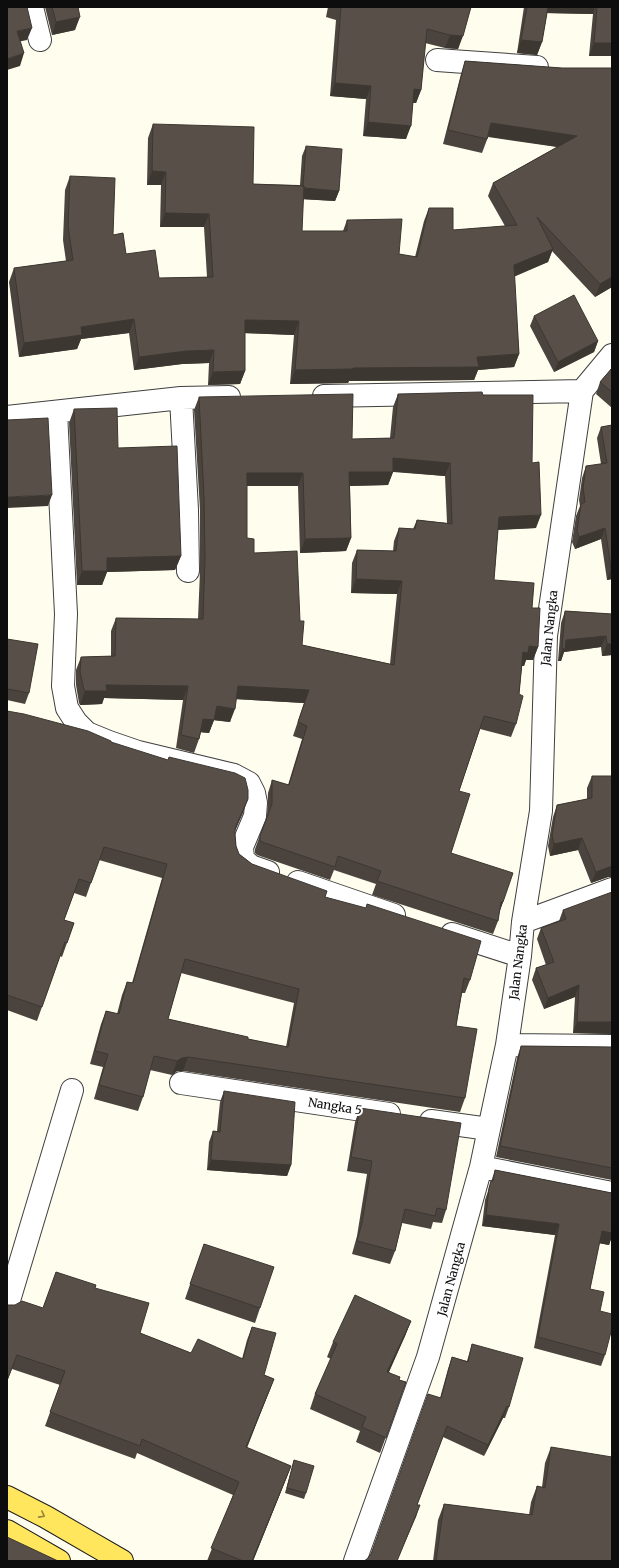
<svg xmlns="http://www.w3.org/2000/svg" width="619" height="1568" font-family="Merriweather,serif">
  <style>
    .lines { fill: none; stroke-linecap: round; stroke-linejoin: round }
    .street-casing { stroke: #404040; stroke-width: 24 }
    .primary-casing { stroke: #1e1e1e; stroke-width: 24 }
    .street { stroke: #fff; stroke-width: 22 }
    .primary { stroke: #ffe65d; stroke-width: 22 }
    .wall { fill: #4b443e; fill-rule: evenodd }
    .shaded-wall { fill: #3d3732 }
    .building { fill: #574f48; stroke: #3d3732; fill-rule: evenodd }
    .oneway { stroke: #928439 }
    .labels { text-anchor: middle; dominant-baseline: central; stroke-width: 4; stroke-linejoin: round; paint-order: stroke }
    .street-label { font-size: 12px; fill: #0d0d0d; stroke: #fff }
  </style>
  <rect width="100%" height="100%" fill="#fffded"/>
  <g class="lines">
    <defs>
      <path id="street" d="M32 7 40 40
        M437 60 537 67
        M324 396 582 391
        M181 398 187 510 188 571
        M56 412 66 614 63 686 67 708 76 722 87 733 109 742 138 752 234 775 249 783 254 793 256 803 255 816 242 847 243 859 251 866 268 872
        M7 417 181 398 229 397
        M298 882 394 915
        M523 922 612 889
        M452 934 520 956
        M507 1045 612 1046
        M181 1083 389 1114
        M431 1121 489 1129
        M481 1167 612 1193
        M7 1307 72 1090
        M355 1561 428 1357 481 1167 489 1129 507 1045 520 956 523 922 541 811 546 636 582 391 612 355"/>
      <path id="primary" d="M7 1497 46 1517 122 1561
        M7 1531 59 1561"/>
    </defs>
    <use href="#street" class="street-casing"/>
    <use href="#primary" class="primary-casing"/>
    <use href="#street" class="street"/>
    <use href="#primary" class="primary"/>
  </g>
  <path class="wall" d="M45 7H78L75 30 52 35Z
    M328 7H471L458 49 445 48 425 43 421 90 416 103H413L406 139 363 136 366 99 330 96 336 20 326 17Z
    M524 7H612V56H589L593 14 547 13 542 42 537 55 517 53Z
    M465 61 562 68H612V287L595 297 552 251 548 262 514 276 519 354 514 367 478 370 474 380 349 381 348 383 290 384 294 335 245 333V371L240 384 208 385 209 363 182 364 134 370 129 333 81 339 77 349 19 357 9 282 14 268 66 261 63 240 65 190 70 176 113 235 126 254 159 278 207 277 204 227H160L161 185H147L148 138 153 124 253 184 300 185 302 156 306 146 339 191 335 201 303 199 302 231H343L347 220 399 254 415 257 424 221 429 208 453 230 505 226 488 196 493 183 557 147 488 137 482 153 443 144 461 74Z
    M534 316 598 341 594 352 554 372 530 326Z
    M612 368V408L596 394 600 382Z
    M398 394 483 395 532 463 536 528 498 530 494 580 532 608 538 647 533 660H526L524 666H522L516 724 511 737 480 729 459 791 451 853 503 902 499 913 498 921 493 934 372 895 376 884 334 870 330 880 257 855 255 853V849L267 816 268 793 272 780 288 785 302 739 293 736 304 703 236 699 230 722 214 720 209 733 201 732 199 739 194 753 176 748 183 700 104 698 102 704 80 705 79 703 76 685V670L81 657 111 656V631L116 618 198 619 200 571V510L194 410 199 397 352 439 390 438 393 407ZM393 472 445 476 447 523 417 520 413 529 399 528 394 541 393 551 357 550 352 563 351 593 397 594 390 664 302 645 300 621 254 553 247 538V486H298L300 553 346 551 351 538 350 486 388 485Z
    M74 409 118 448 181 556 175 570 107 572 102 585H77L69 423Z
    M612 425V580V579L607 580 601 539 575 549 572 542 576 516 580 506 579 500 582 478 586 466 601 464 597 438 601 427Z
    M565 611 612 614V655L602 656 601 647 564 652 561 661H558L561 623Z
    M7 639 29 693 25 704 7 700Z
    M7 711 111 742 248 799 235 831V834L236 846 239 854 252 864 325 897 470 980 465 993H462L456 1026 465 1098 460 1112 183 1071H177L172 1075 150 1070 143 1097 138 1111 94 1099 103 1067 90 1064 101 1024 106 1011 117 1014 122 995 127 982 132 983 162 878 99 860 86 897 74 893 64 920 74 923 62 957 60 956 37 1021 7 1010ZM181 973 294 1003 286 1047 248 1039 168 1019Z
    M592 776H612V877H608L591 883 578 850 550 856 548 846 553 817 557 805 587 799V788Z
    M563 910 612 1034 573 1033 575 997 544 1009 532 980 536 968 546 965 537 939 541 928 559 921Z
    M521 1046 612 1047V1180L496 1157 517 1058Z
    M224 1091 291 1165 287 1176 207 1170 209 1142 213 1131H217L220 1102Z
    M360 1108 446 1210 442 1223 433 1222 431 1229 402 1223 395 1251 390 1264 352 1254 357 1236 367 1174 347 1171 355 1122Z
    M495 1170 612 1193V1236L609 1245 599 1243 590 1289 600 1311 605 1355 601 1366 534 1348 555 1235 482 1226 485 1200Z
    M204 1244 260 1308 255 1323 185 1299Z
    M56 1272 95 1288 140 1333 191 1353 242 1359 247 1340 252 1327 264 1375 274 1379 247 1448 291 1466 286 1479 253 1561H207L233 1495 137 1453 135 1459 45 1426 60 1385 12 1369 8 1305 43 1308Z
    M411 1321 405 1336 389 1372 399 1380 406 1382 380 1453 356 1442 360 1431 310 1409 315 1394 331 1359 327 1357 333 1342Z
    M472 1344 509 1407 505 1418H503L484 1456 443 1437 417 1505 416 1517 367 1559 371 1554 440 1398 448 1369 452 1357 467 1361Z
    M551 1447 612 1561H433L438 1520 444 1504 529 1515 531 1502 537 1486 542 1487 545 1463Z
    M294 1460 306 1493 304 1499 285 1493Z"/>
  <path class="shaded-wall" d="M547 7H595L593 14 544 13Z
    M80 17 75 30 52 35 56 22Z
    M32 28 27 40 12 43 17 31Z
    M450 35 463 36 458 49 445 48Z
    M521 40 542 42 537 55 517 53Z
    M594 43H612V56H589Z
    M24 53 20 66 7 70V59Z
    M335 83 371 86 366 99 330 96Z
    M414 89 421 90 416 103 409 102Z
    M368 122 411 126 406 139 363 136Z
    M491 123 577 136 572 149 486 136Z
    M152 171 166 172 161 185H147Z
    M303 188 339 191 335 201 299 199Z
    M165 213 209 214 204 227H160Z
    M553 249 548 262 509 279 514 265Z
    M612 277V287L595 297 600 284Z
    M134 319 129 333 81 339 77 349 19 357 24 343 81 327Z
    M245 320 299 321 294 335 240 333Z
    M598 341 594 352 554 372 558 362Z
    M214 350 209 363 182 364 134 370 139 357 187 351Z
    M519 354 514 367 478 370 474 380 349 381 348 383 290 384 295 370 353 368 477 357Z
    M245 371 240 384 208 385 213 372Z
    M393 458 450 463 445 476 388 471Z
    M349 472H393L388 485 344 486Z
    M247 473H303L298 486H243Z
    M52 495 48 506 7 508V497Z
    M541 515 536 528 495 530 499 517Z
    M605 528 601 539 575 549 579 537Z
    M351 538 346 551 300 553 305 539Z
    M181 556 175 570 107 572 102 585H77L82 571 107 558Z
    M611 568H612V579L607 580Z
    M356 579 402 581 397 594 351 593Z
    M606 636 601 647 564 652 561 661H558L566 640Z
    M607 644H612V655L602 656Z
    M529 646 538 647 533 660H526L524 666 518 665 523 652Z
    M106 685 188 686 183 700 104 698 102 704 80 705 85 691Z
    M238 686 309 690 304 703 234 699Z
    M217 706 235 709 230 722 212 720Z
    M203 719 214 720 209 733 198 732Z
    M248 799 243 813 230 842 235 828Z
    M582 838 578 850 550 856 554 844Z
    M612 866V877H608L591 883 596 872Z
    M501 902H503L498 916Z
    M579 985 575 997 544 1009 548 998Z
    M577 1022H612V1034L573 1033Z
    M188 1057 183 1071H177L172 1075 177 1061 182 1058Z
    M211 1160 291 1165 287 1176 207 1170Z
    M486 1215 559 1224 555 1235 482 1226Z
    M602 1231 612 1233V1236L609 1245 598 1243Z
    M411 1321 405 1336 382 1387 387 1372Z
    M17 1355 12 1369 7 1382V1380Z
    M274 1379 269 1392 241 1461 246 1447Z
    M507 1406 503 1418 484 1456 488 1445Z
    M291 1466 286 1479 253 1561H252Z
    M420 1505 416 1517 397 1561Z"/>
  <path class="building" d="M7 7H27L32 28 17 31 24 53 7 59Z
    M52 7H78L80 17 56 22Z
    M341 7H471L463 36 450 35 427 29 421 90 414 89 411 126 368 122 371 86 335 83Z
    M527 7H548L542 42 521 40Z
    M597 7H612V43H594Z
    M465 61 562 68H612V277L600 284 537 217 553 249 514 265 519 354 477 357 479 367 353 368V369L295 370 299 321 245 320V371L213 372 214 350 187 351 139 357 134 319 81 327 82 335 24 343 14 268 73 260 68 226 70 176 115 178 113 235 123 233 126 254 155 250 159 278 213 277 209 214 165 213 166 172 152 171 153 124 254 127 253 184 304 186 302 231H347V220L402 219 399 254 417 257 429 208H453V230L517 225 493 183 577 136 491 123 487 139 448 130Z
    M306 146 342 149 339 191 304 188V186H303Z
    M574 295 598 341 558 362 534 316Z
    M612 368V392L600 382Z
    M482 392 483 395H533L532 463 539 462 541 515 499 517 494 580 534 583 532 608H540L538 647 529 646 528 653 523 652 519 694 523 696 516 724 484 716 459 791 470 794 451 853 513 873 503 902H501L498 921 377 881 381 871 338 856 335 867 262 842 260 840V836L272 804V780L289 785 307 726 298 722 309 690 238 686 235 709 217 706 214 720 203 719 199 739 181 735 188 686 106 685 107 691H85L84 690 80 672 81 657 115 656 116 618 203 619 205 558 204 497 199 397 353 394 352 439 394 438 398 394ZM393 458 450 463 452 524 417 520 415 529 399 528 396 551 357 550 356 579 402 581 394 665 302 645 304 621H300L297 551 254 553V539L247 538V473H303L305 539 351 538 349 472H393Z
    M117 408 118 448 177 446 181 556 107 558V571H82L74 409Z
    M48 418 52 495 7 497V420Z
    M612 425V568H611L605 528 579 537 577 531 581 504 585 502 583 488 586 466 607 463 601 427Z
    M565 611 612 614V644H607L606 636 566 640 565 649H562Z
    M7 639 38 644 29 693 8 689H7Z
    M7 711 24 714 88 731 111 741V742L168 760 169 757 235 773 245 778 248 790V799L235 828V834L236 846 239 854 252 864 327 891 325 897 366 908 367 904 481 941 470 980 464 978 456 1026 477 1029 465 1098 188 1057 182 1058 177 1061 154 1056 143 1097 99 1085 108 1054 95 1051 106 1011 119 1014 127 982 133 983 167 864 104 847 91 883 79 879 64 920 74 923 67 943 65 942 42 1007 7 995ZM185 959 299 989 288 1047 248 1039V1037L168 1019Z
    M592 776H612V866L596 872 582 838 554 844 552 835 557 805 592 798Z
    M612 892V1022H577L579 985 548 998 536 968 554 962 541 928 566 919 563 910Z
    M521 1046 612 1047V1168L500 1146Z
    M224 1091 295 1102 291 1165 211 1160 213 1131 220 1132Z
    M360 1108 461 1123 446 1210 437 1208 435 1216 405 1209 395 1251 357 1241 362 1223 372 1161 351 1157Z
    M495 1170 612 1193V1233L602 1231 590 1289 604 1292 600 1311 612 1314V1328L605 1355 538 1337 559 1224 486 1215 489 1188 491 1181H493Z
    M204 1244 274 1267 260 1308 190 1284Z
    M56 1272 96 1285 95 1288 149 1303 140 1333 191 1353 198 1339 243 1359 252 1327 276 1333 264 1375 274 1379 246 1447 291 1466 252 1561H243L211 1548 239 1482 142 1439 140 1446 50 1412 65 1371 17 1355 7 1380V1304L8 1305H15L22 1301 43 1308Z
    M355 1295 411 1321 387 1372 400 1377 399 1380 406 1382 386 1438 362 1427 366 1417 315 1394 337 1344 333 1342Z
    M472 1344 523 1358 509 1407 507 1406 488 1445 447 1426 417 1505H420L397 1561H364L367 1559 371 1554 428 1394 441 1398 452 1357 468 1362Z
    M551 1447 612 1457V1561H436L444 1504 532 1515 537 1486 545 1488Z
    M294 1460 314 1466 306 1493 287 1488Z
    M7 1537 58 1561H7Z"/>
  <defs><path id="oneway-chevron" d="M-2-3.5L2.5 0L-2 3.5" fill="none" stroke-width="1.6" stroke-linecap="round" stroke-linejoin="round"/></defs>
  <use class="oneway" href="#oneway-chevron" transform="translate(42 1515) rotate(28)"/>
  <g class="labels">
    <g class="street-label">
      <text transform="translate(549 628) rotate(-84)">Jalan Nangka</text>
      <text transform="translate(518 962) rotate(-83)">Jalan Nangka</text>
      <text transform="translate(335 1106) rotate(9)">Nangka 5</text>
      <text transform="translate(451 1279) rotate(-75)">Jalan Nangka</text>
    </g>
  </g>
  <rect width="619" height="1568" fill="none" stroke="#0d0d0d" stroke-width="16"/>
</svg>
